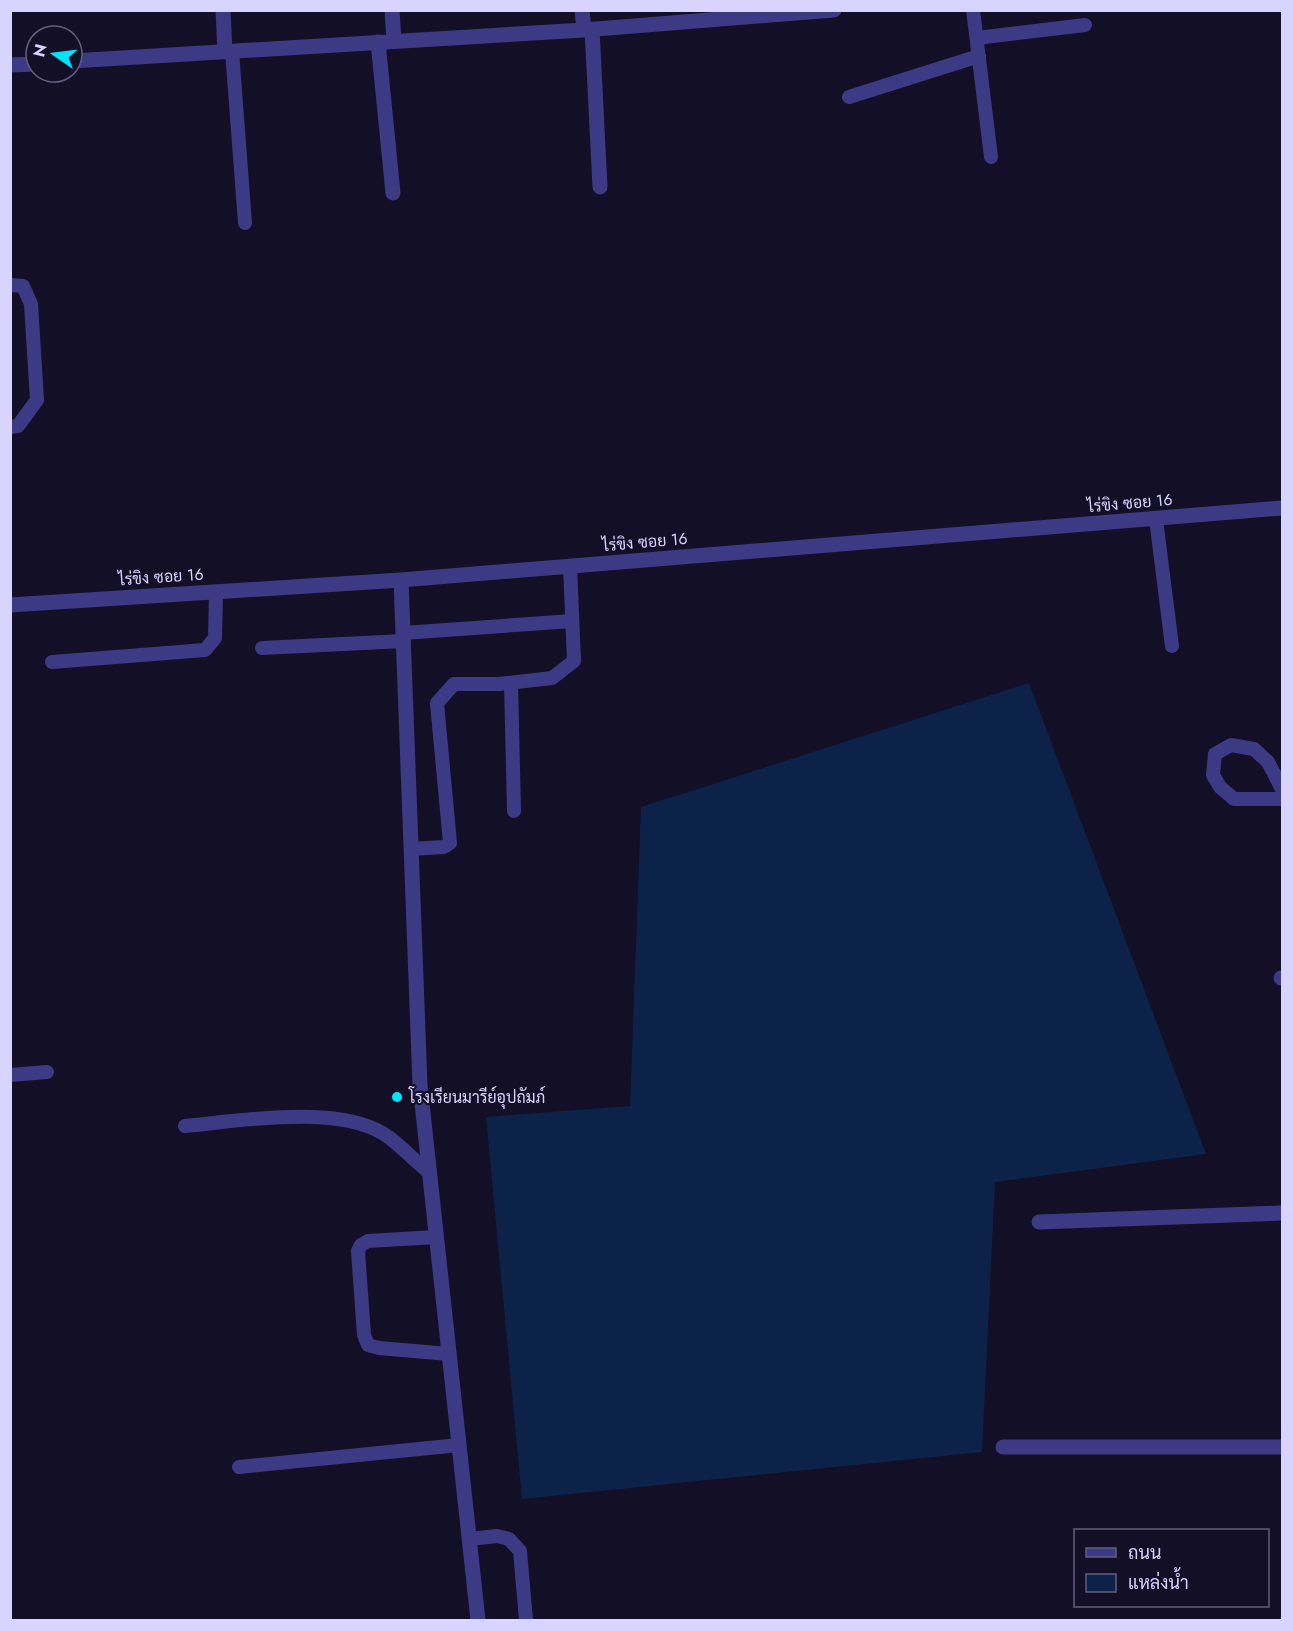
<svg xmlns="http://www.w3.org/2000/svg" width="1293" height="1631" font-family="Jost,Sarabun,sans-serif">
  <style>
    .water { fill: #0c2248 }
    .lines { fill: none; stroke-linecap: round; stroke-linejoin: round }
    .service { stroke: #3d3a85; stroke-width: 14 }
    .minor { stroke: #3d3a85; stroke-width: 15 }
    .poi-dot { fill: #00e5ff; stroke: #130f26; stroke-width: 2 }
    .labels { text-anchor: middle; dominant-baseline: central; stroke-width: 4.5; stroke-linejoin: round; paint-order: stroke }
    .street-label { font-size: 16px; fill: #d9d4ff; stroke: #130f26 }
    .poi-label { font-size: 16px; fill: #d9d4ff; stroke: #130f26; text-anchor: start }
  </style>
  <rect width="100%" height="100%" fill="#130f26"/>
  <path class="water" d="M1029 683 1206 1154 995 1182 982 1452 522 1499 486 1117 630 1106 641 807Z"/>
  <g class="lines">
    <path class="service" d="M973 10 991 157
      M977 38 1085 25
      M232 51 245 223
      M849 97 979 56
      M10 285 23 286 31 304 37 400 18 426 10 427
      M1156 519 1172 646
      M403 633 572 621
      M262 648 404 641
      M52 662 205 650 215 638 216 592
      M511 683 514 811
      M1282 789 1268 762 1254 749 1231 745 1215 754 1213 775 1220 787 1234 799H1282
      M411 849 444 847 450 843 437 703 454 684H499L552 678 574 661 570 566
      M10 1075 47 1072
      M185 1126C239 1121 337 1104 384 1134 400 1144 414 1161 430 1173
      M436 1237 368 1241 361 1245 358 1251 364 1335 368 1345 379 1348 449 1354
      M239 1467 459 1445
      M469 1539 497 1536 509 1539 520 1551 526 1620"/>
    <path class="minor" d="M223 10 225 52
      M392 10 394 41
      M582 10 584 30
      M592 29 600 187
      M378 42 393 193
      M72 61 584 30 834 10
      M10 65 36 64
      M401 580 420 1085 478 1620
      M10 605 401 580 1282 508
      M1281 978H1282
      M1039 1222 1282 1213
      M1003 1447H1282"/>
  </g>
  <circle class="poi-dot" cx="397" cy="1097" r="6"/>
  <g class="labels">
    <g class="street-label">
      <text transform="translate(1130 503) rotate(-5)">ไร่ขิง ซอย 16</text>
      <text transform="translate(645 542) rotate(-5)">ไร่ขิง ซอย 16</text>
      <text transform="translate(161 577) rotate(-4)">ไร่ขิง ซอย 16</text>
    </g>
    <g class="poi-label">
      <text x="409" y="1097">โรงเรียนมารีย์อุปถัมภ์</text>
    </g>
  </g>
  <rect width="1293" height="1631" fill="none" stroke="#d9d4ff" stroke-width="24"/>
  <rect x="1074" y="1529" width="195" height="78" fill="#130f26" stroke="#625e7d" stroke-width="1.5"/>
  <rect x="1086" y="1548" width="30" height="9" fill="#3d3a85" stroke="#625e7d" stroke-width="1.5"/>
  <text x="1128" y="1559" font-size="18" fill="#d9d4ff">ถนน</text>
  <rect x="1086" y="1574" width="30" height="18" fill="#0c2248" stroke="#625e7d" stroke-width="1.5"/>
  <text x="1128" y="1589" font-size="18" fill="#d9d4ff">แหล่งน้ำ</text>
  <g transform="translate(54 54) rotate(284)"><circle r="28" fill="#130f26" stroke="#625e7d" stroke-width="1.5"/>
  <path d="M0-4.5L10 22L0 15L-10 22Z" fill="#00e5ff"/>
  <text y="-9" font-size="16" font-weight="bold" text-anchor="middle" fill="#d9d4ff">N</text>
  </g>
</svg>
